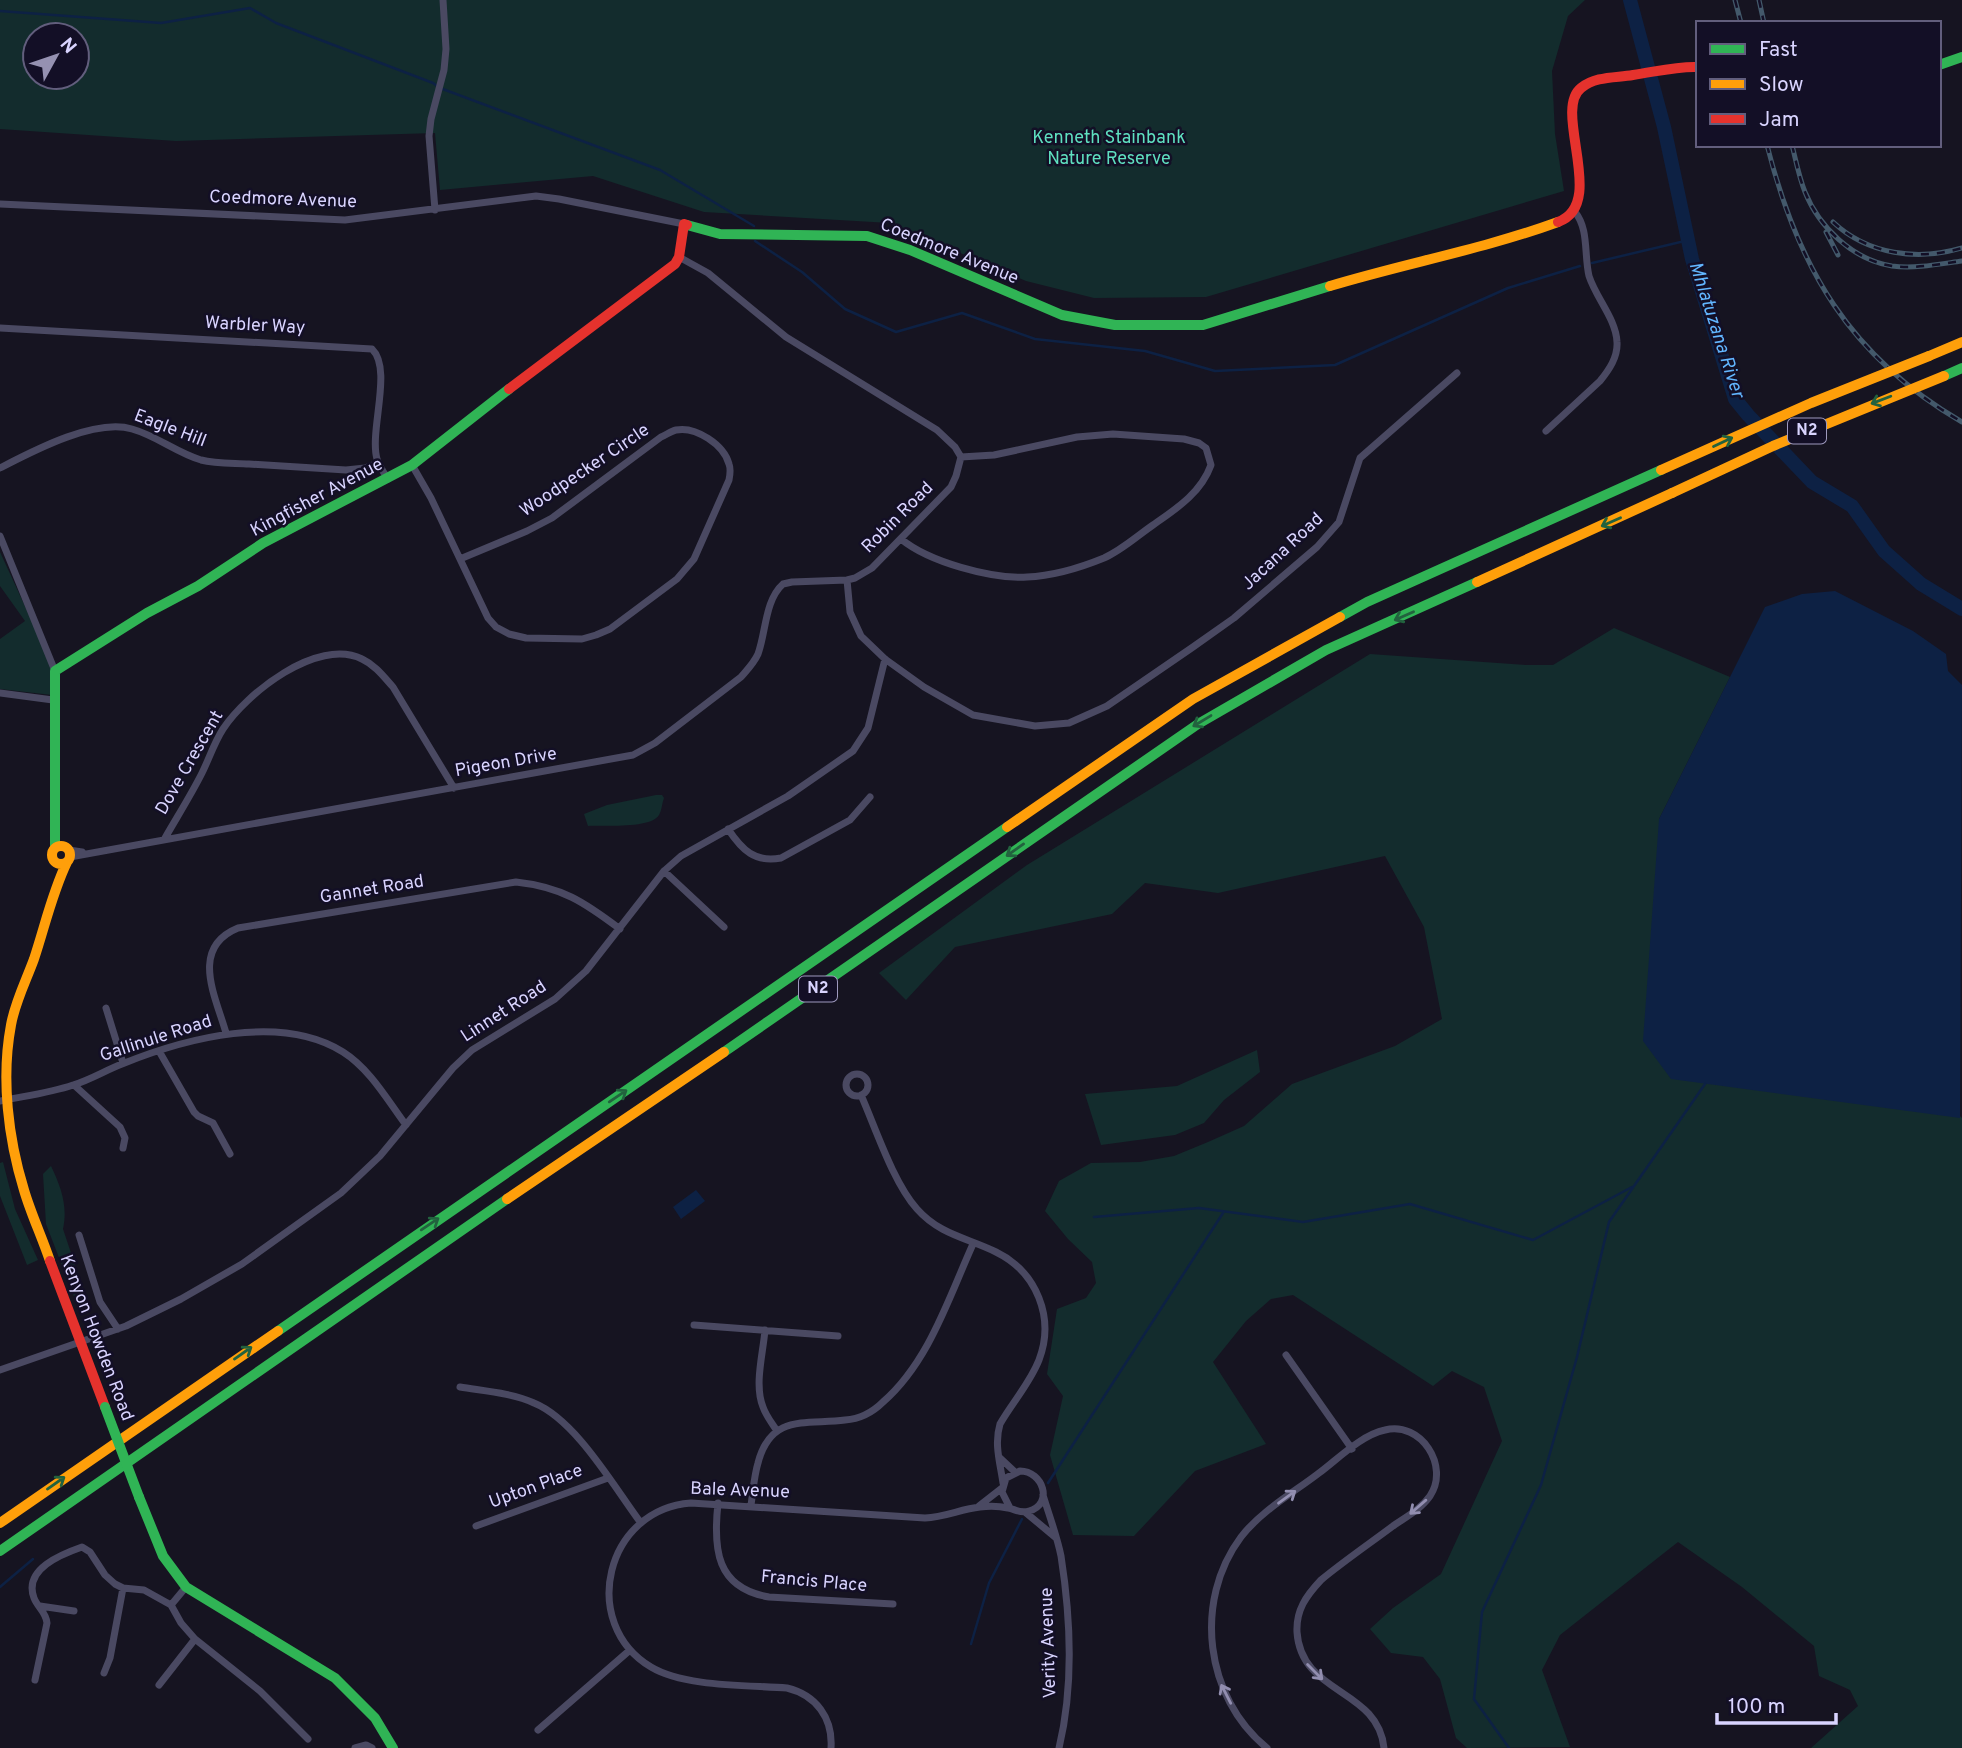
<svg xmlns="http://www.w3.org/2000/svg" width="1962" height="1748" font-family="Overpass,sans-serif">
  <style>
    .green { fill: #132c2d; fill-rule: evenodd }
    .water { fill: #0d2144 }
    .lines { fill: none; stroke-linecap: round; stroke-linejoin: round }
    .stream { stroke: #0d2144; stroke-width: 2.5 }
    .river { stroke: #0d2144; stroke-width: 14 }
    .street { stroke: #4a4962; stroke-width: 7 }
    .fast { stroke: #30b455; stroke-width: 10 }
    .slow { stroke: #ff9f0a; stroke-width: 10 }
    .jam { stroke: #e5322d; stroke-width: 10 }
    .rail-casing { stroke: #43596b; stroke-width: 5 }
    .rail { stroke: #130f26; stroke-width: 2.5; stroke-dasharray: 8; stroke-linecap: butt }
    .fast-bridge { stroke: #30b455; stroke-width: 10 }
    .slow-bridge { stroke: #ff9f0a; stroke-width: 10 }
    .oneway { stroke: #22623e }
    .oneway2 { stroke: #928eb0 }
    .labels { text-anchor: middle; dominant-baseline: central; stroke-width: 5; stroke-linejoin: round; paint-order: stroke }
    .shield { fill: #130f26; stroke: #9e99be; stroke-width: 2 }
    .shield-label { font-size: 16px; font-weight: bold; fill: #d9d4ff }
    .park-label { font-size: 18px; fill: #5fe0c0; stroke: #130f26 }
    .street-label { font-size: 18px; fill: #d9d4ff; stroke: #130f26 }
    .water-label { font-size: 19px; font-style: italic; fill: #62b6ff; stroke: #130f26 }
  </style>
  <rect width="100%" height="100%" fill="#161421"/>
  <path class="green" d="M0 0H1585L1568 16 1552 71 1555 134 1564 191 1206 297 1094 298 1026 281 890 223 704 212 593 176 440 190 435 133 176 141 0 129ZM35 35H77V77H35Z
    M0 552 53 667 52 695 0 689V639L25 621 0 586Z
    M1614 628 1730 677 1659 819 1962 1118V1748H1811L1858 1706 1850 1690 1819 1676 1814 1646 1742 1587 1678 1542 1560 1635 1542 1670 1570 1747 1467 1748 1456 1738 1440 1679 1423 1657 1391 1653 1370 1629 1393 1608 1441 1574 1502 1441 1484 1387 1452 1371 1433 1386 1293 1295 1271 1299 1246 1321 1213 1362 1266 1444 1195 1471 1134 1536 1073 1535 1050 1455 1063 1396 1047 1374 1057 1309 1086 1298 1096 1283 1092 1262 1068 1239 1045 1211 1059 1181 1091 1163 1140 1162 1174 1156 1208 1142 1244 1126 1292 1084 1395 1046 1442 1019 1424 927 1385 856 1218 893 1145 883 1112 914 955 947 906 1000 879 973 1027 865 1370 654 1526 665H1553Z
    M656 795H662L664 798C662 803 662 810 659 815 651 829 603 825 588 826L584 814 607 805Z
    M1257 1050 1260 1072 1224 1100 1204 1123 1175 1135 1101 1145 1085 1094 1177 1086Z
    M3 1162 15 1209 38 1260 27 1265 0 1196V1163Z
    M51 1166C61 1187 68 1206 63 1229L88 1304 80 1312 46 1224 43 1174Z"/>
  <path class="water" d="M1835 591 1913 631 1946 654 1948 671 1962 685 1960 1118 1671 1079 1643 1041 1659 819 1765 607 1802 594Z
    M696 1190 705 1201 681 1219 673 1207Z"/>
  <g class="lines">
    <path class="stream" d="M0 11 161 23 250 8 276 23 433 83 440 88 660 170 754 226
      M755 241 802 272 845 309 896 332 962 313 1035 339 1145 351 1215 371 1335 365 1508 288 1580 266
      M1592 263 1689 240
      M1094 1217 1199 1208 1303 1222 1410 1204 1533 1240 1632 1187
      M1048 1483 1223 1213
      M0 1587 33 1559
      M971 1644 989 1583 1022 1519
      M1509 1748 1474 1699 1482 1612 1541 1485 1577 1357 1609 1222 1705 1084"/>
    <path class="river" d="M1630 0 1664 127 1692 259 1735 399 1748 415 1812 482 1852 506 1884 551 1921 584 1962 609"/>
    <path class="street" d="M0 204 345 220 536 196 559 199 684 224
      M435 210 429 136 431 119 444 70 446 49 443 0
      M0 328 372 349C393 369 369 431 377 459 379 466 384 473 388 479
      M1546 431 1600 381C1609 370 1618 357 1617 342 1616 319 1596 298 1589 276 1584 255 1589 229 1575 212
      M412 465 431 498 488 618 496 627 509 634 526 638 582 639 596 635 610 629 677 579 694 559 729 480C730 475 731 469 729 464 724 445 696 426 676 430 671 431 666 435 661 437L552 518 527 531 460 559
      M0 468C33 451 95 418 132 429 157 436 177 453 201 460 216 464 234 463 249 464 282 466 314 468 346 470L365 468 378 463
      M0 536 55 671
      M901 539C929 562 991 579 1027 577 1052 576 1082 567 1104 558 1122 550 1137 536 1153 525 1176 509 1201 493 1211 465L1206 448 1199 443 1184 439 1113 434 1077 437 994 455 961 457
      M847 580 850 612 861 636 885 659 924 687 973 715 1035 726 1069 723 1107 706 1193 647 1234 618 1317 547 1339 522 1360 458 1457 373
      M0 693 53 700
      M728 829C742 850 755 863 781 858L850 820 870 797
      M165 838C177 817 191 795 202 773 209 759 214 743 223 729 246 694 317 637 362 659 375 665 384 677 393 687L454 788
      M69 850 82 852
      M70 857 633 755 655 743 741 677C747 670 754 663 758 654 766 632 765 600 783 584L792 582 847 580 855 578 872 568 951 487 956 476 961 457 955 447 937 430 786 337 708 273 679 257
      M664 871 724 927
      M106 1008 123 1063
      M226 1033C216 997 189 948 238 928L516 882C562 887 584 902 620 929
      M159 1051 194 1112 198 1116 213 1123 230 1154
      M846 1085a11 11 0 1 1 22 0a11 11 0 1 1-22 0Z
      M74 1085 120 1127 125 1138 123 1148
      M861 1095C876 1129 893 1182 917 1209 940 1235 968 1238 996 1252 1037 1272 1055 1318 1039 1360 1030 1383 1012 1403 1000 1424 994 1444 1000 1462 1003 1483
      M0 1101C24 1096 50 1093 73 1085 90 1080 106 1070 122 1064 186 1038 281 1013 343 1052 370 1069 388 1101 406 1125
      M79 1235 100 1302 118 1329
      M694 1325 838 1336
      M765 1330C763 1354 754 1385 763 1407 766 1416 772 1423 777 1431
      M1286 1355 1352 1449
      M0 1370 126 1326 181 1299 242 1264 341 1193 380 1156 453 1068 472 1050 555 999 586 971 664 871 681 856 788 796 853 751 868 728 885 659
      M460 1387C484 1391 512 1393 534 1403 576 1420 614 1487 641 1523
      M999 1457 1015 1472
      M1043 1495C1049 1515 1057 1536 1061 1556 1071 1620 1074 1686 1059 1748
      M718 1503C713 1549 716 1588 769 1597L893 1604
      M751 1505C753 1492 754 1476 758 1463 771 1413 807 1425 845 1420 859 1419 873 1412 883 1402 929 1362 949 1297 973 1244
      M979 1506 1002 1488
      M1025 1512 1055 1537
      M476 1526 608 1478
      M171 1605 186 1587
      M40 1606 74 1611
      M104 1673 110 1658 123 1588
      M35 1680 47 1623C46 1612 38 1608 34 1598 23 1569 62 1554 82 1547L90 1552 105 1575 115 1584 123 1588 144 1590 171 1605 181 1623 195 1639 260 1691 308 1739
      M159 1685 195 1639
      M538 1730 630 1650
      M355 1748 366 1745 372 1748
      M831 1748C833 1718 816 1695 787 1688 748 1685 684 1687 651 1667 578 1623 606 1509 691 1503L925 1518C945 1517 961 1509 980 1507 988 1506 999 1506 1008 1508 1015 1509 1020 1514 1029 1511 1054 1504 1043 1471 1020 1471L1006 1478 1002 1492 1010 1508
      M1267 1748C1205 1698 1193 1601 1241 1537 1261 1511 1293 1493 1319 1473 1338 1459 1361 1435 1385 1430 1421 1421 1450 1466 1430 1496 1421 1509 1406 1517 1393 1526 1369 1544 1344 1561 1321 1580 1306 1596 1296 1610 1297 1632 1301 1695 1378 1688 1384 1748"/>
    <path class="fast" d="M1939 65 1962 57
      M687 225 720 234 867 236 910 250 1062 315 1115 325H1203L1330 286
      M1944 376 1962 368
      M1340 617 1367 602 1661 470
      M55 847V671L147 613 198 586 263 543 412 465 509 389
      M724 1052 1198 724 1326 650 1477 582
      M278 1331 1007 827
      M139 1497 163 1556 186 1587 335 1678 375 1718 393 1748
      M0 1551 507 1199"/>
    <path class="slow" d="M1330 286C1406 263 1484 249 1558 222
      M1929 356 1962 342
      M1477 582 1672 493
      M1007 827 1193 699 1340 617
      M52 855a9 9 0 1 1 18 0a9 9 0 1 1-18 0Z
      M507 1199 724 1052
      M50 1261C42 1237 31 1214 24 1190 8 1138 1 1078 11 1025 15 1002 26 981 34 959 45 926 52 893 67 862
      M0 1523 278 1331"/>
    <path class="jam" d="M1558 222C1608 204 1552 111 1581 88 1596 76 1615 78 1633 75 1655 72 1676 66 1698 67
      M509 389 675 264 679 257 684 224 687 225
      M50 1261 105 1407"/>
    <defs>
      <path id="rail" d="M1735 0 1741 23
        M1759 0 1764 23
        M1767 145C1798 268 1850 357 1962 422
        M1792 145C1796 161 1799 177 1805 192 1819 227 1853 260 1892 266 1915 269 1940 264 1962 261
        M1833 222C1868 255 1918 261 1962 248
        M1826 232 1838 255"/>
    </defs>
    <use href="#rail" class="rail-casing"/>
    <use href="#rail" class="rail"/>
    <path class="fast-bridge" d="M105 1407 139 1497"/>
    <path class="slow-bridge" d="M1661 470 1811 403 1929 356
      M1672 493 1773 446 1944 376"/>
  </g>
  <defs><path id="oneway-shaft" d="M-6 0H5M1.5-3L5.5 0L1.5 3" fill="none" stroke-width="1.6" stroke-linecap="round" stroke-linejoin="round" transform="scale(1.75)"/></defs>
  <g class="oneway">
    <use href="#oneway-shaft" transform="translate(1881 400) rotate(159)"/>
    <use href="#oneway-shaft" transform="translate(1723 442) rotate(-25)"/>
    <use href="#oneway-shaft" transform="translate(1611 522) rotate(156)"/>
    <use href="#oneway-shaft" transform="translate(1404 616) rotate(156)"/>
    <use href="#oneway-shaft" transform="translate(1202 721) rotate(149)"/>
    <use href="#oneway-shaft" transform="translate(1015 850) rotate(145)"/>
    <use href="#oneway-shaft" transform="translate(618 1096) rotate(-34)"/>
    <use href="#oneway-shaft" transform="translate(430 1224) rotate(-34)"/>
    <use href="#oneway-shaft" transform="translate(243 1353) rotate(-35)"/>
    <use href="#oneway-shaft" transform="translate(56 1483) rotate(-35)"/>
  </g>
  <g class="oneway2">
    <use href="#oneway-shaft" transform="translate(1287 1497) rotate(-36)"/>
    <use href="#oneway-shaft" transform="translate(1418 1507) rotate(139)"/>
    <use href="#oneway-shaft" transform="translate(1315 1672) rotate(45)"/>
    <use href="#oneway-shaft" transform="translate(1226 1694) rotate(-117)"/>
  </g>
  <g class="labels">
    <g class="shield">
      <rect x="1788" y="418.5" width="38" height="25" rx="5"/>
      <rect x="799" y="976.5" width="38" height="25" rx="5"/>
    </g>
    <g class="shield-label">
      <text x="1807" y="431">N2</text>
      <text x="818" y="989">N2</text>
    </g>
    <g class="park-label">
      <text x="1109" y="138">Kenneth Stainbank<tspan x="1109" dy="21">Nature Reserve</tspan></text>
    </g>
    <g class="street-label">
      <text transform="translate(283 200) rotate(2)">Coedmore Avenue</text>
      <text transform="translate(949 252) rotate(22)">Coedmore Avenue</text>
      <text transform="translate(255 326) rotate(3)">Warbler Way</text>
      <text transform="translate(170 429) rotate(21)">Eagle Hill</text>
      <text transform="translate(585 471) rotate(-34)">Woodpecker Circle</text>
      <text transform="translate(317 498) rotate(-28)">Kingfisher Avenue</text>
      <text transform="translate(898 518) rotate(-45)">Robin Road</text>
      <text transform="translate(1283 552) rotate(-43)">Jacana Road</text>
      <text transform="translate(190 763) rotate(-60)">Dove Crescent</text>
      <text transform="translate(506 763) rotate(-10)">Pigeon Drive</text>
      <text transform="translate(372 890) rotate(-9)">Gannet Road</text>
      <text transform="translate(504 1012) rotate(-33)">Linnet Road</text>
      <text transform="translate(156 1039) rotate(-18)">Gallinule Road</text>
      <text transform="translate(96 1338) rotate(69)">Kenyon Howden Road</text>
      <text transform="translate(536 1487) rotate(-20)">Upton Place</text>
      <text transform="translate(740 1491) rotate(2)">Bale Avenue</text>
      <text transform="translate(814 1582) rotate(5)">Francis Place</text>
      <text transform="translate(1049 1643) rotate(-92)">Verity Avenue</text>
    </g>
    <g class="water-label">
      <text transform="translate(1716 330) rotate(72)">Mhlatuzana River</text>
    </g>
  </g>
  <rect x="1696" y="21" width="245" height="126" fill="#130f26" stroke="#625e7d" stroke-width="2"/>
  <rect x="1710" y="44" width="35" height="10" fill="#30b455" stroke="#625e7d" stroke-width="2"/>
  <text x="1759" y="56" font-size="21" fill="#d9d4ff">Fast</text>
  <rect x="1710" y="79" width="35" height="10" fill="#ff9f0a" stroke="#625e7d" stroke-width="2"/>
  <text x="1759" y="91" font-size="21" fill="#d9d4ff">Slow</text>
  <rect x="1710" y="114" width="35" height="10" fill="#e5322d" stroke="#625e7d" stroke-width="2"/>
  <text x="1759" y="126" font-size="21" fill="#d9d4ff">Jam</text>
  <g transform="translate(56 56) rotate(50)"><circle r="33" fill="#130f26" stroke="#625e7d" stroke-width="2"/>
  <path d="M0-5L12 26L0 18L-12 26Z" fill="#9591b1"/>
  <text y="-10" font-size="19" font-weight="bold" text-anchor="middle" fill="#d9d4ff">N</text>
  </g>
  <path d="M1717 1713v10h119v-10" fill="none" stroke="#d9d4ff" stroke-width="3.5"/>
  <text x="1728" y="1713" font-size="21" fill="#d9d4ff" stroke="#130f26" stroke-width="5" paint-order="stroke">100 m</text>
</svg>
